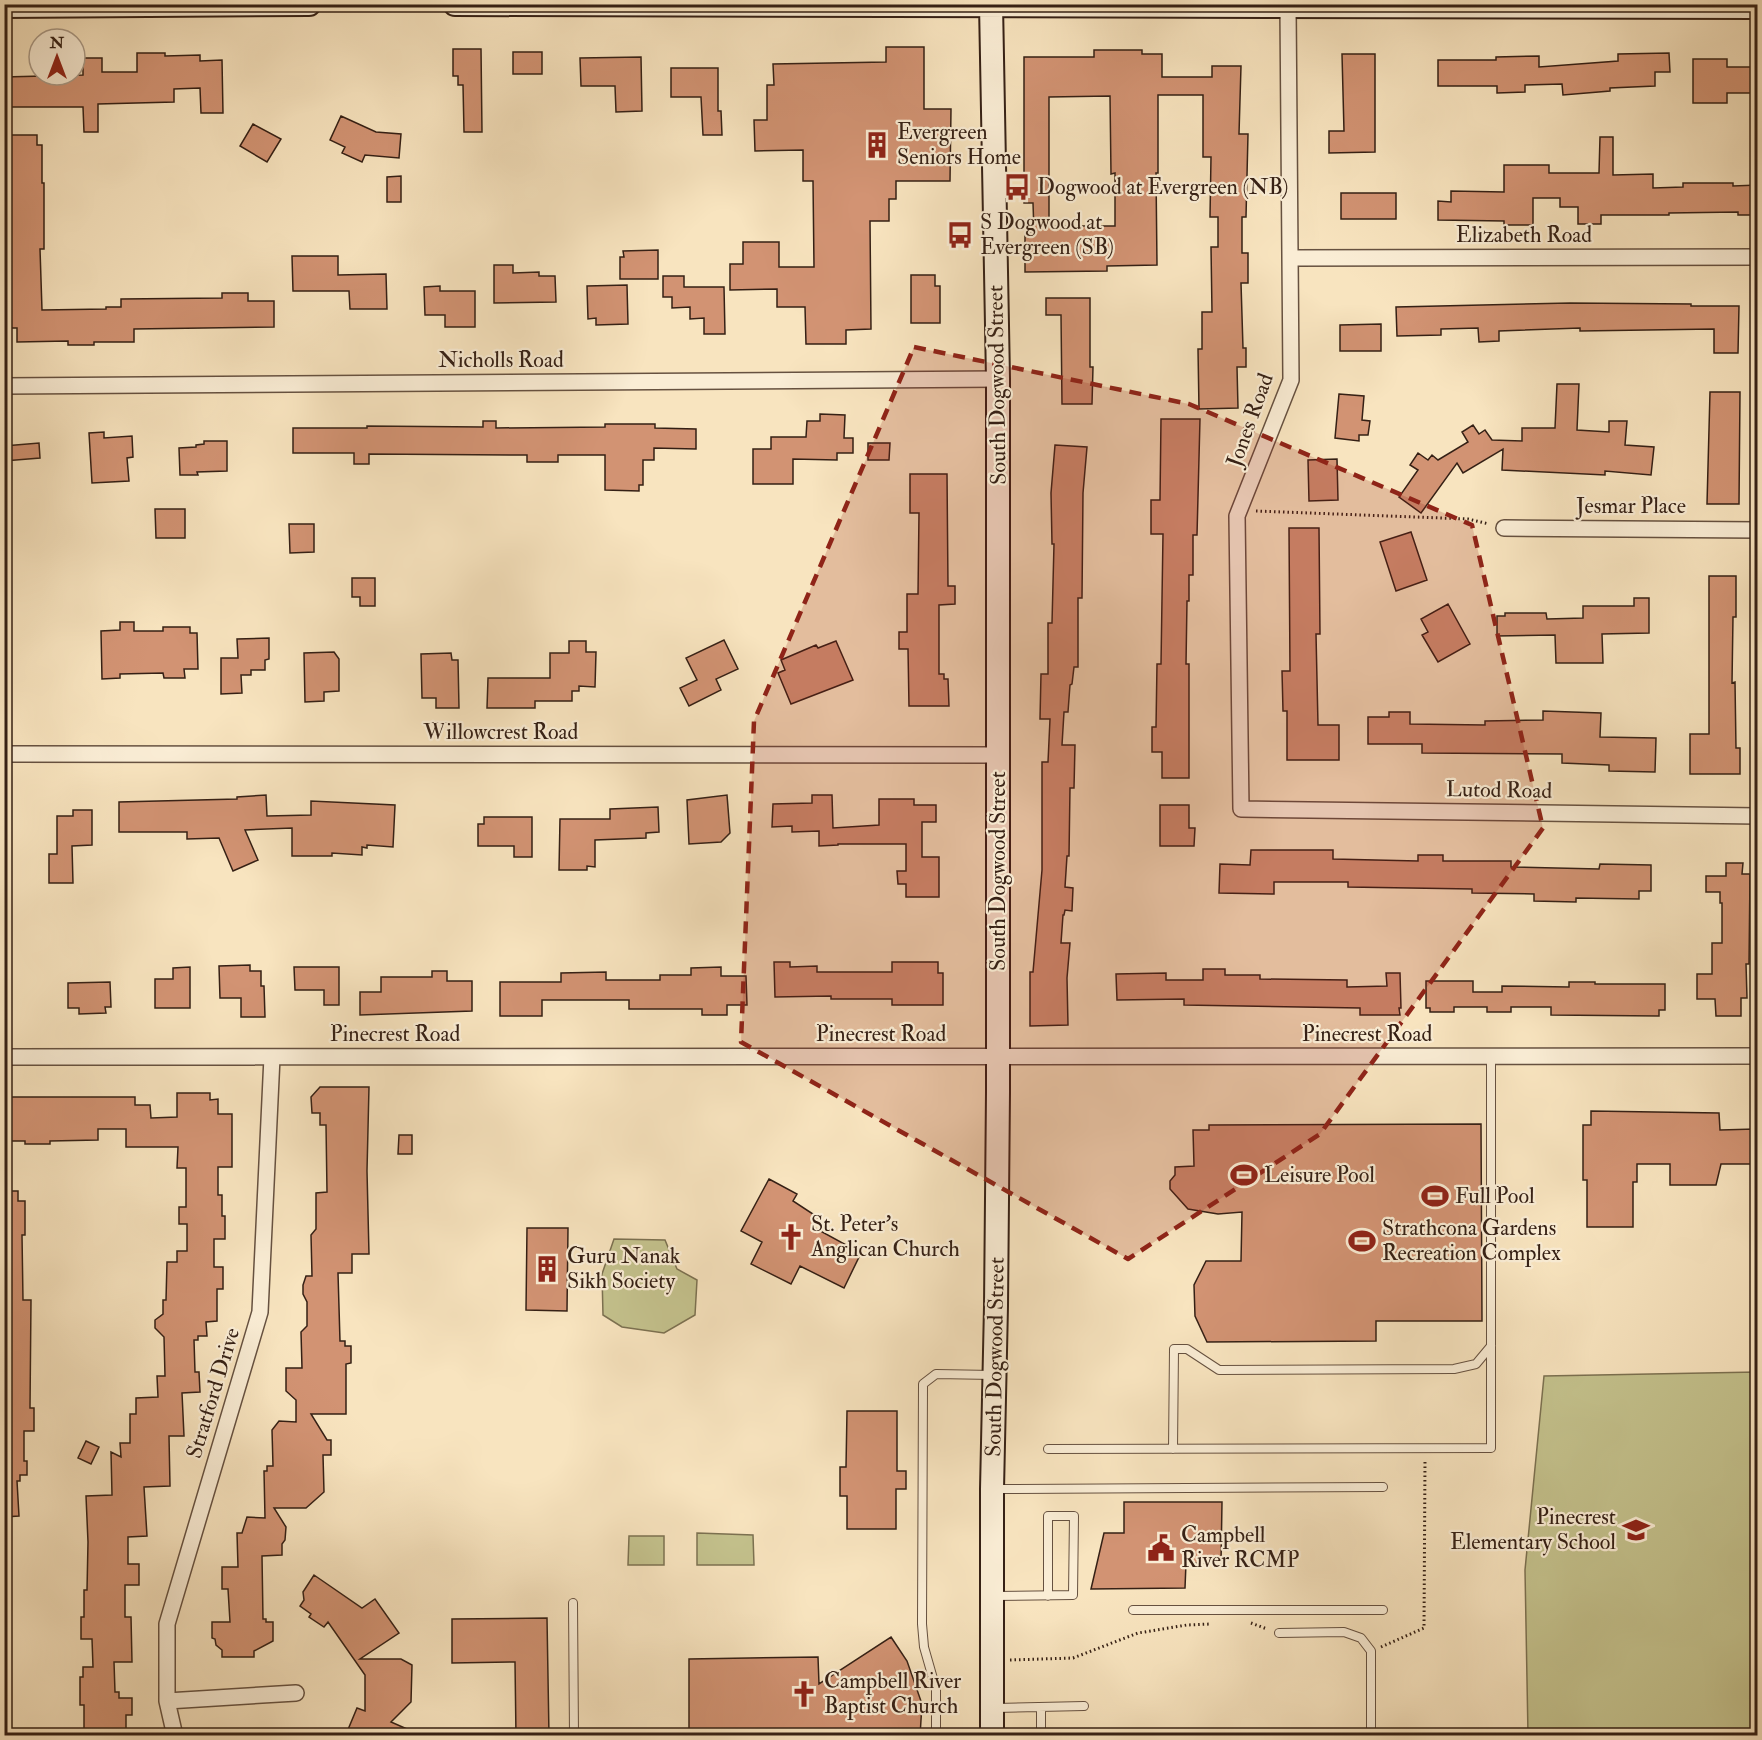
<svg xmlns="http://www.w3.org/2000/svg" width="1762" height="1740" font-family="'IM FELL Double Pica',serif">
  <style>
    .green { fill: #c4c28d; stroke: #7c7151; stroke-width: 1.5 }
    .building { fill: #d29373; stroke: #352015; stroke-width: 1.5; fill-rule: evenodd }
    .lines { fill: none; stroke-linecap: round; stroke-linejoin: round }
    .lane-casing { stroke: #665140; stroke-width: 10 }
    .street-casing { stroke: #665140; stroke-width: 18 }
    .secondary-casing { stroke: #352015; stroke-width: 26 }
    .path { stroke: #352015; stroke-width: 3; stroke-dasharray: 1.5 3; stroke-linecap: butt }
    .lane { stroke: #faedd5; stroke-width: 8 }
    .street { stroke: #faedd5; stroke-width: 15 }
    .secondary { stroke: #faedd5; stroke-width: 22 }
    .marked { fill: #8f2418; fill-opacity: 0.2; stroke: #8f2418; stroke-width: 4.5; stroke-dasharray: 12 8; stroke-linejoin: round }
    .labels { text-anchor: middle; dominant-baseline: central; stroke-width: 4.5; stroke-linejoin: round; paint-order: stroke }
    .poi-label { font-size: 22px; fill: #352015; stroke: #faedd5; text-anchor: start }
    .street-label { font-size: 22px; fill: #352015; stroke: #faedd5 }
  </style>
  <rect width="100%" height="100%" fill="#f8e4bf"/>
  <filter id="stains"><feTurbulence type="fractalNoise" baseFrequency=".00333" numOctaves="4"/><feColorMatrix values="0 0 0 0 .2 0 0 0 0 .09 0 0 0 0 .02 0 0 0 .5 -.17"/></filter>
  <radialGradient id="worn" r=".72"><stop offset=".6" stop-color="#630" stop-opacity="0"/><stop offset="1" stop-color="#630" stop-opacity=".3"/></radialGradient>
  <path class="green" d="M614 1239 665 1240 677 1269 697 1280 695 1315 664 1333 622 1327 603 1315 602 1274Z
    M1757 1372V1735H1528L1525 1570 1544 1376Z
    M697 1533 753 1535 754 1565H697Z
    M629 1536H664V1565H628Z"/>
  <path class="building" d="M886 47H924V109H951L950 181H896V199H889V221H870L871 329 846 330V344H806L805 307H777V289L730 290V264H743V242H779V267H814L813 181H803V150L755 151 754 120H767V85H774L773 64 886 62Z
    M453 49H481L482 132H464L463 85H458V76H453Z
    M1094 50H1142V54H1162V77H1212V66H1241L1239 134H1248L1246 217H1242V253H1248V283H1241L1243 348H1246V367H1237L1238 408 1199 409 1198 349H1202V312H1212L1211 247H1218V217H1210L1211 157H1203V95H1158V173H1156L1157 265 1107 266V271L1025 272V233H1034L1033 203H1024V57H1094ZM1110 96 1111 174 1115 173V226H1049V97Z
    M513 52H542V74H513Z
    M137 53H165V56L200 55V61L222 60 223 113H201L200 88 174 89V102L98 104V132H84L83 107H4V77L83 75V58H102V72H137Z
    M1669 53 1670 72H1655V86L1610 88V91L1563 95 1562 84 1525 85V92L1497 93V86H1438V60H1496V57L1539 56V67L1618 61V54Z
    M1342 54H1375V152L1329 153V131H1344Z
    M641 57 642 111 616 112 615 86H581L580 58Z
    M1693 59H1727V67H1758V93H1727V103H1693Z
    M671 68H718V111H721L722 135H703L701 97H671Z
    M341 116 376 132 401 134 399 158 365 155 362 162 342 153 345 147 330 140Z
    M253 124 281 139 267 162 240 146Z
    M11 135H37V145H42V183H44V249H40L42 310 106 309V307H121V299L222 298V293H248V301H274V327L134 329V342H94V345H68V341L17 342V328H4V194H8V183H11Z
    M1600 137H1613V175L1653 174V188L1683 187V183H1733V186L1758 185V215H1738V212L1669 213V215H1601V224H1578V207H1560V198H1533V225H1504V221L1438 220V201L1451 202V191L1504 192V165H1549V173H1599Z
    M401 176V202H387V177Z
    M1341 193H1396V219H1341Z
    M658 250V279H620V257H624L623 251Z
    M292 256H338V275L386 274 387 309H350L349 291H293Z
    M494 265H513V273L539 272V276H555L556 302 494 303Z
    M911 275H935V286H940V323H911Z
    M663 276H684V287H724L725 334H704V318L690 319V307L672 308V297H663Z
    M627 285 628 324 596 325V318L588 319 587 286Z
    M440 286V291H475V327H445V315H425L424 287Z
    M1046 298H1090V367H1093L1092 404H1062L1061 315H1046Z
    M1570 303 1691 304V306H1739L1738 353H1714V329L1580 331V328L1499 331V341L1479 342 1478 328 1441 329V335L1397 336 1396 307Z
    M1381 324V351H1340V325Z
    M1557 384H1579L1577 430 1609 432V421H1627L1625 445 1654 447 1651 475 1605 471V475L1502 470 1503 449 1463 473 1457 463 1421 513 1399 497 1418 470 1410 465 1418 453 1428 460 1432 455 1438 460 1468 442 1462 432 1473 425 1479 434 1485 430 1492 440 1522 441V428H1555Z
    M1710 392H1740L1739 504H1707Z
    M1339 394 1364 396 1362 420 1370 421 1368 435H1359V441L1335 438Z
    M820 414 845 415 844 438H853V453H837V460L793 459V484H753V449H771V437H806L807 421H820Z
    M1161 419H1200L1197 535H1193V575H1189V601H1187L1186 664H1189V778H1162V752H1152V727H1156L1157 664H1161L1163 534H1151V500H1160Z
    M483 421H496V428L605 427V424H655V428L696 429V449L654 448V460H643V485H639V491L605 490V455H558V462H527V455L369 454V464H354V453H293V428H367V426L483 427Z
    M104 432V438L132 436 133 457 127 458 129 481 92 483 89 433Z
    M204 441H227V471L197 472 198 475H180L179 448 196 447V445L204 444Z
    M39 443 40 458 4 461V446Z
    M868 443H890L889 460H868Z
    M1055 445 1087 447 1083 493 1082 598H1078V667H1074L1072 684 1070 685 1068 712H1064L1062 745H1075L1074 788H1070L1069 856H1067L1065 887 1073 888 1072 911 1065 910 1064 915H1063L1061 943H1070L1067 978 1068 1025 1030 1026V972H1033L1042 870V762H1048L1050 719H1040L1041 674H1048V623H1052L1054 544H1052L1051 493Z
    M1337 459 1338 500 1309 501 1308 460Z
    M910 474H947L948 586H955V604L939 605V674H944V679H948L949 706H909L908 649H899V632H907V594H918L919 513H910Z
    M155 509H185V538H156Z
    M289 524H314V552L290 553Z
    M1289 528H1319L1320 634H1316L1318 725H1339V760H1287V711H1283L1282 671H1290Z
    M1411 532 1427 580 1396 591 1380 542Z
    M1709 576H1736V617H1733L1732 683 1735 682 1736 748H1740V774H1690V734H1709Z
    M352 578H375V606H360V597H352Z
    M1634 598H1649V633L1602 634 1603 663H1556L1555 635 1497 636V616H1505V613H1546L1547 619 1583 618V606H1634Z
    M1448 604 1470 644 1438 662 1422 635 1428 632 1421 619Z
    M120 622H134V631H163V627H190V633H197L198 669H184L185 678H164L163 673 120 674V678L102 679 101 631 120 630Z
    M269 638V659L265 660V670H251V675H241L242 693 221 694V658H238L237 639Z
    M724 640 738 669 716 679 721 690 689 706 680 688 697 680 686 658Z
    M569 641H586V652H596L595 687 579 686V691H572V701H535V708H487L488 678H550V653H569Z
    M836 641 853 680 791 704 778 673 785 670 781 660 816 645 818 648Z
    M334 652 339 659V691L324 692V701L305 702 304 653Z
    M451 653 452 660H458L459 708H436V698H422L421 654Z
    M1543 711 1601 713 1600 737 1656 738 1655 772 1609 771V765L1562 763V754L1422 753V744H1368V717H1389V712H1410V724L1485 725V721L1543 720Z
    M266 795 267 816 311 815V801L395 805 393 847 367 845V848L362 847V855L332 853V856H292V828L245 830 258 860 233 871 219 838 187 839V832H119V802L237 799V797Z
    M727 795 730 833 721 842 689 844 687 800Z
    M812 795H832L833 828 879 825V799H914V805H936V822H922V857H939V897H906V884H898L897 871H906V844H838V845L819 846V831L792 832V826L772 827 773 804 812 803Z
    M1160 805H1189V828H1195L1194 846H1160Z
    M658 807 659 832 646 833V838L595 840V867L587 866V870H559L560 819H610V809Z
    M73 810H92V845L72 846 73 883H49V854H57V816H73Z
    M484 817H532V857H514V846H478V824H484Z
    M1251 850H1333V859L1418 861V855H1443V861H1511V867L1599 869 1600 864 1651 865V891H1639V899L1576 898V902L1534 901V894L1472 893V889L1348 887V882H1274V894L1219 893 1220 864 1250 865Z
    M1726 863H1743L1742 874H1750L1749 964H1746L1747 998H1741V1016H1716L1715 999H1697V974H1712V943H1722V903H1720V892H1706V876H1726Z
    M774 962H790V967L817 966V972H892V962H938V973H943V1005H892V999H831V996L775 997Z
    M250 965V971H261V986H264L265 1017H241V998H220L219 966Z
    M190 967V1008H155V979H173V968Z
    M294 967H339V1005H324V990H295Z
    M721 967V976H746L747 1005H727V1015H702V1009H629V1000H542V1016H500V982H561V973L606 972V980H660V975H691V968Z
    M1203 969H1225V975H1260V979L1347 980V987L1387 986 1386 973H1400L1401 1008H1399L1400 1015H1360V1008L1184 1005V999L1117 1000 1116 974 1166 973V980H1203Z
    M432 971H447V981H472V1011L360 1015V992H381V977H432Z
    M1426 981H1473V992H1502V986L1569 987V982H1595V984H1665V1010H1659V1016L1551 1015V1007H1511V1012H1487V1007H1454V1012H1430V1008H1426Z
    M110 982 111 1007H105L106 1013 79 1014V1008H68V983Z
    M320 1087H369L367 1171 369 1254H352V1273H338L340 1341H345V1346H351V1363L346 1364V1414H311L327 1440H331V1455H323L324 1492 306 1508H274L286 1527 285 1540 282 1544V1555L262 1556 263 1619H266V1622H273V1641L254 1651V1657H222V1650L216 1645 215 1639 212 1638V1622H230L228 1589H222V1567H238L237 1533H242L247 1517 265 1518 264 1471H267V1466H273L272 1430 279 1421 296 1422V1400L286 1391V1368H302L301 1332 307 1326V1302L303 1294V1285L306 1276H312L311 1235 316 1229V1193L327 1192 326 1125H320V1113H312L311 1097Z
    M177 1093H210V1100L218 1099V1114H232V1167H218V1195H222V1216H225V1239H214V1267H223V1289H217V1321L206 1322 207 1336H198V1340H194L195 1372H199L200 1392 182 1393 184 1436H169L170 1486 144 1487 147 1536 128 1537V1564H139V1585H125V1617H131L132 1662H114L115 1692H119V1698H132V1715H126V1736H84V1705H80V1677H83V1667H93L92 1639H81V1617H84V1590H87L88 1542 86 1496 112 1495 111 1452 121 1457 120 1443H130V1414H136V1398L158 1397 157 1376H165L164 1337 155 1328V1320L163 1314V1300H166L167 1262H177V1251H187V1224H179V1207H186V1168H177L178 1147H126V1129H98V1140L50 1141V1144H25V1141H4V1097H135V1105H150L151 1118 177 1117Z
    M1591 1111 1719 1113 1720 1130 1755 1129 1756 1164H1721L1716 1185H1670V1164H1637V1182H1633V1227H1587V1180H1583V1125H1591Z
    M1481 1124 1482 1321H1376V1341L1207 1342 1195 1316 1194 1285 1206 1261H1241L1242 1212 1218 1214 1188 1209 1170 1189V1181L1175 1175V1167L1194 1166 1193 1130H1209V1125Z
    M399 1135H412V1154H398Z
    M769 1179 797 1194 793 1201 819 1218 813 1227 861 1253 844 1288 800 1266 791 1284 751 1264 762 1242 741 1231Z
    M4 1191H18V1201H25V1235H22L23 1300H31L30 1408H34V1431H24V1461H27V1475H20V1481H17L19 1516 4 1517Z
    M527 1228H568L567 1311 526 1310Z
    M847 1411H897V1471H906V1489H896V1529H847V1496H840V1467H846Z
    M86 1441 99 1447 91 1464 78 1458Z
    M1124 1502H1222L1221 1563H1186L1185 1588 1091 1589 1104 1533H1124Z
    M314 1575 362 1608 375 1599 399 1633 360 1659H401L412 1665 411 1702 391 1722 423 1736H354L347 1732 357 1708 365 1711V1675L328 1622 324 1627 309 1617 311 1614 300 1606 304 1600 303 1592Z
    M547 1618 549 1736H516L515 1662 452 1663V1619Z
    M891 1637 907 1661 922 1704 920 1736H689V1659L818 1657 819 1684Z"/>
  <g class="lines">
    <defs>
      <path id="lane" d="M1048 1449 1491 1448V1056
        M1173 1449 1174 1349H1187L1219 1370 1454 1369 1476 1364 1491 1346
        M995 1489 1383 1487
        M993 1596 1073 1595 1074 1516H1048V1596
        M573 1603 574 1736
        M1133 1610H1383
        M1279 1633 1344 1632 1361 1638 1371 1651V1736
        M1041 1707V1736
        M996 1708 1084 1706
        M936 1736V1689L924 1647 922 1624 923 1384 936 1374 993 1375"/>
      <path id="street" d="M1288 7 1291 380 1237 516 1241 809 1758 816
        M1291 258 1758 257
        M4 386 998 379
        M1504 528 1758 530
        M4 754 998 755
        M4 1057 1758 1056
        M167 1701 296 1693
        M175 1736 167 1701V1624L260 1312 272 1057"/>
      <path id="secondary" d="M455 4 1758 7
        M991 4 998 379V1092L996 1306 992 1489V1736
        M4 6 309 4"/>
    </defs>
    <use href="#lane" class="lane-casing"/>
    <use href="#street" class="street-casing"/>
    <use href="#secondary" class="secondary-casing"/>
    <path class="path" d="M1256 511 1468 519 1489 524
      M1251 1623 1267 1629
      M1381 1647 1424 1628 1425 1460
      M1010 1660 1073 1658 1138 1633 1187 1625 1211 1624"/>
    <use href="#lane" class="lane"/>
    <use href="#street" class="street"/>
    <use href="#secondary" class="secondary"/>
  </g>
  <path class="marked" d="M914 347 1189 404 1472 525 1543 828 1320 1134 1128 1259 741 1042 754 721Z"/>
  <defs>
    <symbol id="building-bare" viewBox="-9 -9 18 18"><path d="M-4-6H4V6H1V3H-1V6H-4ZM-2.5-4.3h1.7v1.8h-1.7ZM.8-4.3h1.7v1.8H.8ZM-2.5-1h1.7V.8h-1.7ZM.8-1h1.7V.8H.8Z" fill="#8f2418" stroke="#faedd5" stroke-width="2.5" paint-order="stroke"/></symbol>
    <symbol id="bus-bare" viewBox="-9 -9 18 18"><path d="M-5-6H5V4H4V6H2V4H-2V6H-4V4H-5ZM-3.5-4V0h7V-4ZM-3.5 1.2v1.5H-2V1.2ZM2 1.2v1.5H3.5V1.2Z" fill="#8f2418" stroke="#faedd5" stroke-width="2.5" paint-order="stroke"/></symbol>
    <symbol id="stadium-bare" viewBox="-9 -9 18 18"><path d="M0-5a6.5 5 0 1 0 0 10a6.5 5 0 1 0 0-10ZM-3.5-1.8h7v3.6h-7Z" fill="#8f2418" stroke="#faedd5" stroke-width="2.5" paint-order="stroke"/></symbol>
    <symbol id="church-bare" viewBox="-9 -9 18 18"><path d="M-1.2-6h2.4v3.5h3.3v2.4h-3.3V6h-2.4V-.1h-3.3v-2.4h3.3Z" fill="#8f2418" stroke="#faedd5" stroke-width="2.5" paint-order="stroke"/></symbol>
    <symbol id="school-bare" viewBox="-9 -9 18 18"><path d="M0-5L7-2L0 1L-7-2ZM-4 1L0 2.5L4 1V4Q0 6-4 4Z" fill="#8f2418" stroke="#faedd5" stroke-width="2.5" paint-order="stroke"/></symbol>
    <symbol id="civic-bare" viewBox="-9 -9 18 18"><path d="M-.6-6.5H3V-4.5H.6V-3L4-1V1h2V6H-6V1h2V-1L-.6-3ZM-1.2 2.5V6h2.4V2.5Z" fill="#8f2418" stroke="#faedd5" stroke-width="2.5" paint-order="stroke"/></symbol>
  </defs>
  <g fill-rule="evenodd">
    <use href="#building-bare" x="858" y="126" width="38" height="38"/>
    <use href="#bus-bare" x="998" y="168" width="38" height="38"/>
    <use href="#bus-bare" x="941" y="216" width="38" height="38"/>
    <use href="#stadium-bare" x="1225" y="1156" width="38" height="38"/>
    <use href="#stadium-bare" x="1416" y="1177" width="38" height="38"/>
    <use href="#church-bare" x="772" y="1218" width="38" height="38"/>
    <use href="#stadium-bare" x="1343" y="1222" width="38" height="38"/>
    <use href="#building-bare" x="528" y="1250" width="38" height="38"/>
    <use href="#school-bare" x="1617" y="1511" width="38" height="38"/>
    <use href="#civic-bare" x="1142" y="1529" width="38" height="38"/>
    <use href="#church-bare" x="785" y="1675" width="38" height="38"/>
  </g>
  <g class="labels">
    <g class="poi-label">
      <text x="897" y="132">Evergreen<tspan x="897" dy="25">Seniors Home</tspan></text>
      <text x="1037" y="187">Dogwood at Evergreen (NB)</text>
      <text x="980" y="222">S Dogwood at<tspan x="980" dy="25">Evergreen (SB)</tspan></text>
      <text x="1264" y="1175">Leisure Pool</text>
      <text x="1455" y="1196">Full Pool</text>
      <text x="811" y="1224">St. Peter's<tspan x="811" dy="25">Anglican Church</tspan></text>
      <text x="1382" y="1228">Strathcona Gardens<tspan x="1382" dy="25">Recreation Complex</tspan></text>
      <text x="567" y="1256">Guru Nanak<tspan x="567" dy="25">Sikh Society</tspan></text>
      <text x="1616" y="1517" text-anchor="end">Pinecrest<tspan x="1616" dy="25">Elementary School</tspan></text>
      <text x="1181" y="1535">Campbell<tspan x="1181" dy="25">River RCMP</tspan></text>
      <text x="824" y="1681">Campbell River<tspan x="824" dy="25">Baptist Church</tspan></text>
    </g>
    <g class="street-label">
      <text x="1524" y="235">Elizabeth Road</text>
      <text x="501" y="360">Nicholls Road</text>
      <text transform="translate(997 385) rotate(-91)">South Dogwood Street</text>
      <text transform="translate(1250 420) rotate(-70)">Jones Road</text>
      <text x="1631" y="506">Jesmar Place</text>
      <text x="501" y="732">Willowcrest Road</text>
      <text transform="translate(1499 790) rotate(1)">Lutod Road</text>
      <text transform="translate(998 871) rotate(-90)">South Dogwood Street</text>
      <text x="395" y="1034">Pinecrest Road</text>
      <text x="881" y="1034">Pinecrest Road</text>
      <text x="1367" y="1034">Pinecrest Road</text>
      <text transform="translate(995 1357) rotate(-89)">South Dogwood Street</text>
      <text transform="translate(213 1393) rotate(-73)">Stratford Drive</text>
    </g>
  </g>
  <rect width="1762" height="1740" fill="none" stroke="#f8e4bf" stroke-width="24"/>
  <rect x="6" y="6" width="1750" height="1728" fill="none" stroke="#352015" stroke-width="3"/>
  <rect x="12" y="12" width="1738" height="1716" fill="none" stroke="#352015" stroke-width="1.5"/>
  <g transform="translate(57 57)"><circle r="28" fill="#faedd5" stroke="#ab9b88" stroke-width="1.5"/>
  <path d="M0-4.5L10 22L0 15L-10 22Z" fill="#8f2418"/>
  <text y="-9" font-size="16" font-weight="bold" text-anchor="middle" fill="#352015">N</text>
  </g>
  <rect width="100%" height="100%" filter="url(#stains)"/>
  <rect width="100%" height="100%" fill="url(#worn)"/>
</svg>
